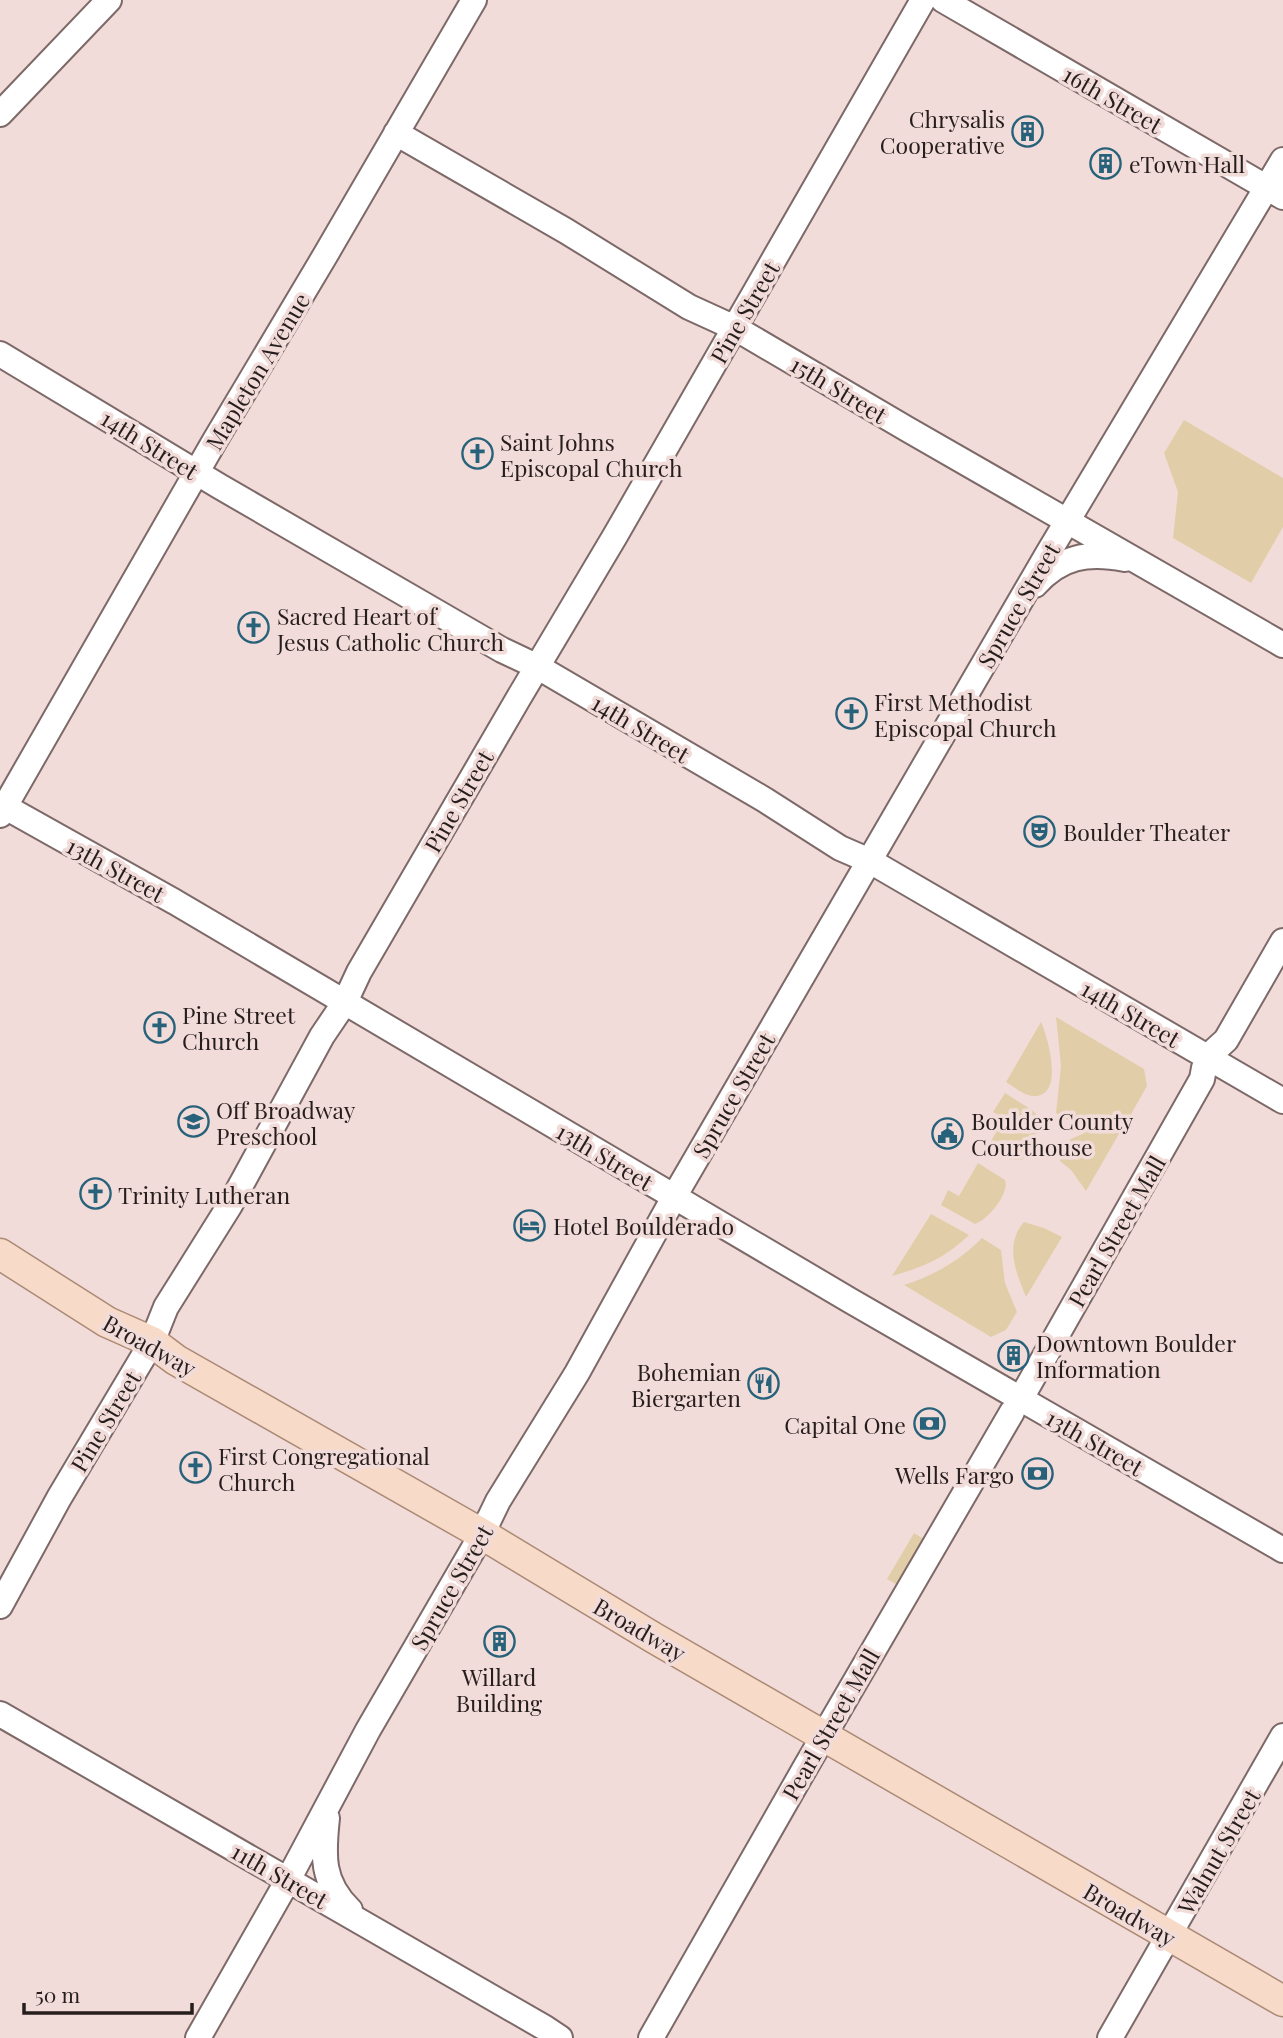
<svg xmlns="http://www.w3.org/2000/svg" width="1283" height="2038" font-family="'Playfair Display',serif">
  <style>
    .green { fill: #e1cea8 }
    .lines { fill: none; stroke-linecap: round; stroke-linejoin: round }
    .minor-casing { stroke: #7c6968; stroke-width: 28 }
    .major-casing { stroke: #aa8975; stroke-width: 33 }
    .minor { stroke: #fff; stroke-width: 24 }
    .major { stroke: #f7dac8; stroke-width: 30 }
    .labels { text-anchor: middle; dominant-baseline: central; stroke-width: 7; stroke-linejoin: round; paint-order: stroke }
    .street-label { font-size: 23px; fill: #261e1d; stroke: #f2dcda }
    .poi-label { font-size: 23px; fill: #261e1d; stroke: #f2dcda; text-anchor: start }
  </style>
  <rect width="100%" height="100%" fill="#f2dcda"/>
  <path class="green" d="M1184 420 1283 478V527L1251 583 1173 538 1178 492 1164 453Z
    M1056 1017 1144 1069 1147 1086 1130 1116H1106L1076 1125 1056 1113 1061 1066Z
    M1041 1022C1048 1037 1064 1094 1036 1096 1026 1097 1014 1087 1006 1082Z
    M1005 1093 1032 1110 1040 1118C1039 1132 1032 1151 1022 1160H1010L987 1148 1004 1118 993 1112Z
    M1123 1127 1086 1191 1071 1170 1060 1161 1069 1140 1093 1129Z
    M978 1163 1005 1180C1010 1193 988 1220 975 1224L941 1205 948 1190 959 1196Z
    M931 1214 969 1235C945 1258 924 1267 892 1276Z
    M1024 1222 1044 1228 1062 1237 1026 1297C1016 1273 1004 1244 1024 1222Z
    M982 1238 1001 1250 1005 1283 1017 1312 1006 1330 991 1337 904 1285C935 1275 959 1261 982 1238Z
    M914 1533 929 1542 903 1588 887 1579Z"/>
  <g class="lines">
    <defs>
      <path id="minor" d="M943 0 1283 197
        M0 114 109 0
        M396 133 566 231 689 307 735 328 907 429 1283 645
        M0 354 219 486 502 650 538 667 765 800 840 848 870 861 1283 1101
        M1035 585C1061 556 1088 552 1125 559
        M0 804 175 902 851 1301 1283 1550
        M0 815 214 442 326 254 474 0
        M1215 1050 1226 1040 1283 941
        M1024 1393 1202 1079 1204 1068
        M0 1606 59 1498 152 1342 166 1307 230 1205 322 1036 345 1002 359 972 518 699 615 536 923 0
        M0 1714 545 2028 560 2038
        M327 1818C323 1855 321 1882 350 1910
        M198 2038 288 1880 368 1730 482 1534 498 1501 577 1373 678 1190 1047 555 1283 160
        M651 2038 805 1768 1012 1412
        M1110 2038 1283 1736"/>
      <path id="major" d="M0 1254 107 1322 152 1342 176 1360 482 1534 654 1638 1283 2001"/>
    </defs>
    <use href="#minor" class="minor-casing"/>
    <use href="#major" class="major-casing"/>
    <use href="#minor" class="minor"/>
    <use href="#major" class="major"/>
  </g>
  <defs>
    <symbol id="building-ring" viewBox="-11 -11 22 22"><circle r="9.5" fill="#f2dcda" stroke="#27627a" stroke-width="1.5"/><path d="M-4-6H4V6H1V3H-1V6H-4ZM-2.5-4.3h1.7v1.8h-1.7ZM.8-4.3h1.7v1.8H.8ZM-2.5-1h1.7V.8h-1.7ZM.8-1h1.7V.8H.8Z" fill="#27627a"/></symbol>
    <symbol id="church-ring" viewBox="-11 -11 22 22"><circle r="9.5" fill="#f2dcda" stroke="#27627a" stroke-width="1.5"/><path d="M-1.2-6h2.4v3.5h3.3v2.4h-3.3V6h-2.4V-.1h-3.3v-2.4h3.3Z" fill="#27627a"/></symbol>
    <symbol id="theatre-ring" viewBox="-11 -11 22 22"><circle r="9.5" fill="#f2dcda" stroke="#27627a" stroke-width="1.5"/><path d="M-5-5.5Q0-4 5-5.5V0Q5 5 0 6Q-5 5-5 0ZM-3.3-2.5H-1v1.5H-3.3ZM1-2.5H3.3v1.5H1ZM-2.8 1Q0 5.5 2.8 1Z" fill="#27627a"/></symbol>
    <symbol id="school-ring" viewBox="-11 -11 22 22"><circle r="9.5" fill="#f2dcda" stroke="#27627a" stroke-width="1.5"/><path d="M0-5L7-2L0 1L-7-2ZM-4 1L0 2.5L4 1V4Q0 6-4 4Z" fill="#27627a"/></symbol>
    <symbol id="civic-ring" viewBox="-11 -11 22 22"><circle r="9.5" fill="#f2dcda" stroke="#27627a" stroke-width="1.5"/><path d="M-.6-6.5H3V-4.5H.6V-3L4-1V1h2V6H-6V1h2V-1L-.6-3ZM-1.2 2.5V6h2.4V2.5Z" fill="#27627a"/></symbol>
    <symbol id="hotel-ring" viewBox="-11 -11 22 22"><circle r="9.5" fill="#f2dcda" stroke="#27627a" stroke-width="1.5"/><path d="M-6-4.5h1.5V1H6V5H4.5V3h-9V5H-6ZM-4 0a1.8 1.8 0 1 1 3.6 0ZM.5 0V-2.5h3Q6-2.5 6 0Z" fill="#27627a"/></symbol>
    <symbol id="restaurant-ring" viewBox="-11 -11 22 22"><circle r="9.5" fill="#f2dcda" stroke="#27627a" stroke-width="1.5"/><path d="M-5-6h1v4h1v-4h1v4h1v-4h1v5L-1.5 .5V6h-2V.5L-5-1ZM5-6V6H3V1.5H1.5Q1.5-4 5-6Z" fill="#27627a"/></symbol>
    <symbol id="bank-ring" viewBox="-11 -11 22 22"><circle r="9.5" fill="#f2dcda" stroke="#27627a" stroke-width="1.5"/><path d="M-6-4H6V4H-6ZM0-2.3a2.3 2.3 0 1 0 0 4.6a2.3 2.3 0 1 0 0-4.6Z" fill="#27627a"/></symbol>
  </defs>
  <g fill-rule="evenodd">
    <use href="#building-ring" x="1010" y="114" width="35" height="35"/>
    <use href="#building-ring" x="1088" y="146" width="35" height="35"/>
    <use href="#church-ring" x="460" y="436" width="35" height="35"/>
    <use href="#church-ring" x="236" y="610" width="35" height="35"/>
    <use href="#church-ring" x="834" y="696" width="35" height="35"/>
    <use href="#theatre-ring" x="1022" y="814" width="35" height="35"/>
    <use href="#church-ring" x="142" y="1010" width="35" height="35"/>
    <use href="#school-ring" x="176" y="1104" width="35" height="35"/>
    <use href="#civic-ring" x="930" y="1116" width="35" height="35"/>
    <use href="#church-ring" x="78" y="1176" width="35" height="35"/>
    <use href="#hotel-ring" x="512" y="1208" width="35" height="35"/>
    <use href="#building-ring" x="996" y="1338" width="35" height="35"/>
    <use href="#restaurant-ring" x="746" y="1366" width="35" height="35"/>
    <use href="#bank-ring" x="912" y="1406" width="35" height="35"/>
    <use href="#church-ring" x="178" y="1450" width="35" height="35"/>
    <use href="#bank-ring" x="1020" y="1456" width="35" height="35"/>
    <use href="#building-ring" x="482" y="1624" width="35" height="35"/>
  </g>
  <g class="labels">
    <g class="street-label">
      <text transform="translate(1113 99) rotate(30)">16th Street</text>
      <text transform="translate(744 312) rotate(-60)">Pine Street</text>
      <text transform="translate(257 371) rotate(-59)">Mapleton Avenue</text>
      <text transform="translate(839 389) rotate(31)">15th Street</text>
      <text transform="translate(150 444) rotate(32)">14th Street</text>
      <text transform="translate(1018 605) rotate(-60)">Spruce Street</text>
      <text transform="translate(641 728) rotate(31)">14th Street</text>
      <text transform="translate(458 801) rotate(-60)">Pine Street</text>
      <text transform="translate(116 869) rotate(29)">13th Street</text>
      <text transform="translate(1131 1013) rotate(30)">14th Street</text>
      <text transform="translate(733 1095) rotate(-60)">Spruce Street</text>
      <text transform="translate(605 1156) rotate(31)">13th Street</text>
      <text transform="translate(1116 1231) rotate(-60)">Pearl Street Mall</text>
      <text transform="translate(150 1345) rotate(29)">Broadway</text>
      <text transform="translate(105 1421) rotate(-59)">Pine Street</text>
      <text transform="translate(1095 1442) rotate(30)">13th Street</text>
      <text transform="translate(451 1587) rotate(-60)">Spruce Street</text>
      <text transform="translate(640 1629) rotate(30)">Broadway</text>
      <text transform="translate(830 1724) rotate(-60)">Pearl Street Mall</text>
      <text transform="translate(1218 1851) rotate(-60)">Walnut Street</text>
      <text transform="translate(280 1875) rotate(30)">11th Street</text>
      <text transform="translate(1130 1914) rotate(30)">Broadway</text>
    </g>
    <g class="poi-label">
      <text x="1005" y="118" text-anchor="end">Chrysalis<tspan x="1005" dy="26">Cooperative</tspan></text>
      <text x="1129" y="163">eTown Hall</text>
      <text x="500" y="441">Saint Johns<tspan x="500" dy="26">Episcopal Church</tspan></text>
      <text x="277" y="615">Sacred Heart of<tspan x="277" dy="26">Jesus Catholic Church</tspan></text>
      <text x="874" y="701">First Methodist<tspan x="874" dy="26">Episcopal Church</tspan></text>
      <text x="1063" y="831">Boulder Theater</text>
      <text x="182" y="1014">Pine Street<tspan x="182" dy="26">Church</tspan></text>
      <text x="216" y="1109">Off Broadway<tspan x="216" dy="26">Preschool</tspan></text>
      <text x="971" y="1120">Boulder County<tspan x="971" dy="26">Courthouse</tspan></text>
      <text x="118" y="1194">Trinity Lutheran</text>
      <text x="553" y="1225">Hotel Boulderado</text>
      <text x="1036" y="1342">Downtown Boulder<tspan x="1036" dy="26">Information</tspan></text>
      <text x="741" y="1371" text-anchor="end">Bohemian<tspan x="741" dy="26">Biergarten</tspan></text>
      <text x="906" y="1424" text-anchor="end">Capital One</text>
      <text x="218" y="1455">First Congregational<tspan x="218" dy="26">Church</tspan></text>
      <text x="1014" y="1474" text-anchor="end">Wells Fargo</text>
      <text x="499" y="1676" text-anchor="middle">Willard<tspan x="499" dy="26">Building</tspan></text>
    </g>
  </g>
  <path d="M24 2003v10h168v-10" fill="none" stroke="#261e1d" stroke-width="3.5"/>
  <text x="35" y="2003" font-size="21" fill="#261e1d" stroke="#f2dcda" stroke-width="5" paint-order="stroke">50 m</text>
</svg>
